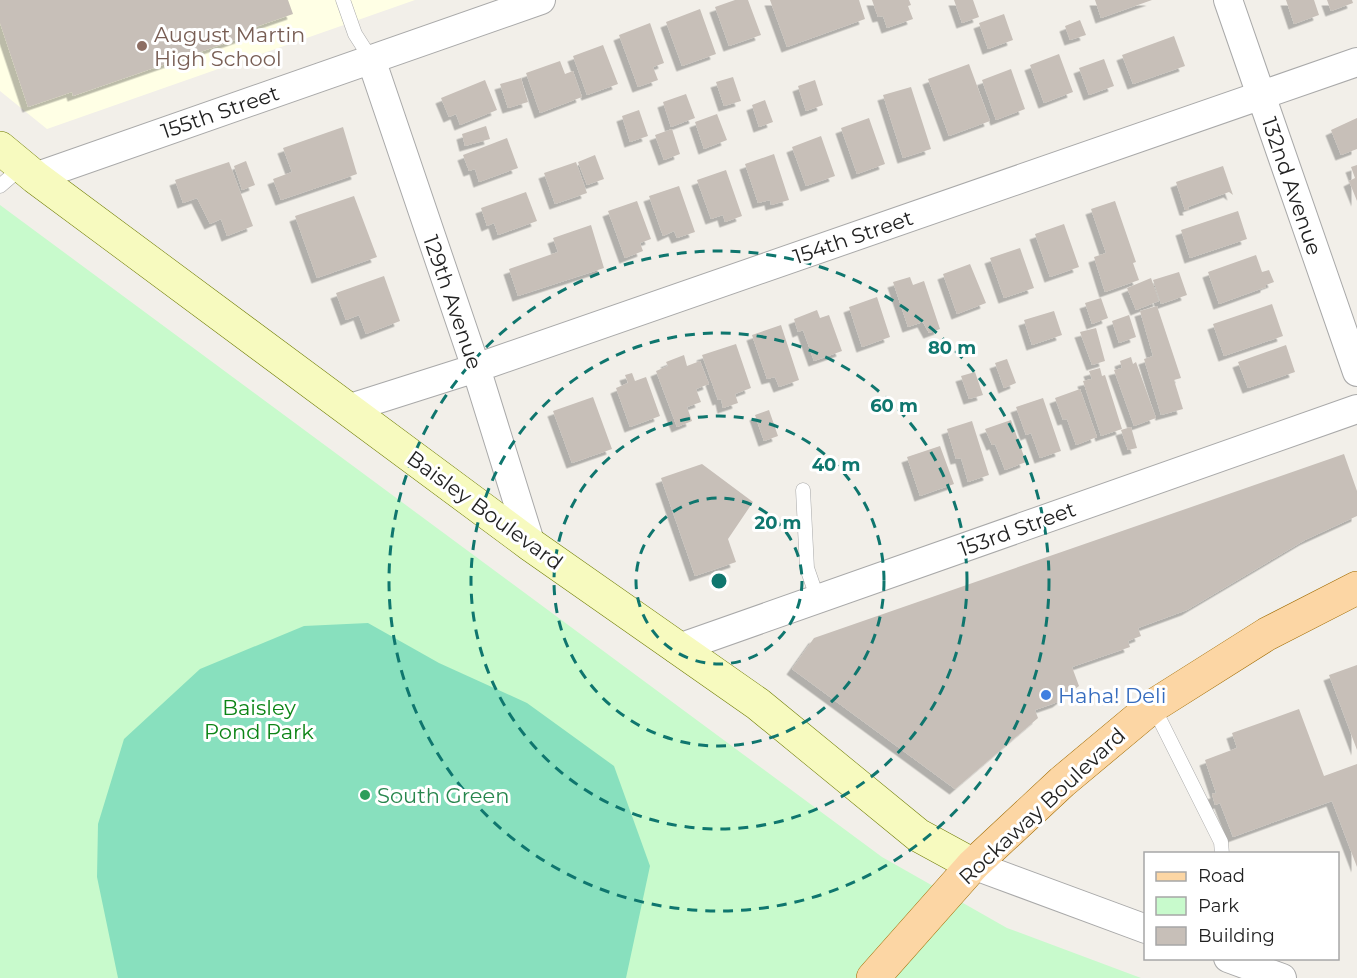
<svg xmlns="http://www.w3.org/2000/svg" width="1357" height="978" font-family="Montserrat,sans-serif">
  <style>
    .education { fill: #ffffe5 }
    .park { fill: #c8facc }
    .pitch { fill: #88e0be }
    .building { fill: #c7bfb8; filter: url(#shadow) }
    .lines { fill: none; stroke-linecap: round; stroke-linejoin: round }
    .service-casing { stroke: #a9a9a9; stroke-width: 15 }
    .minor-casing { stroke: #a9a9a9; stroke-width: 30 }
    .secondary-casing { stroke: #707d05; stroke-width: 34 }
    .primary-casing { stroke: #a06b00; stroke-width: 34 }
    .service { stroke: #fff; stroke-width: 14 }
    .minor { stroke: #fff; stroke-width: 28 }
    .secondary { stroke: #f7fabf; stroke-width: 33 }
    .primary { stroke: #fcd6a4; stroke-width: 33 }
    .ring { fill: none; stroke: #0f766e; stroke-width: 3; stroke-dasharray: 10 8 }
    .education-dot { fill: #8d6e63; stroke: #fff; stroke-width: 2 }
    .shop-dot { fill: #3f7fe0; stroke: #fff; stroke-width: 2 }
    .leisure-dot { fill: #2e9e5b; stroke: #fff; stroke-width: 2 }
    .labels { text-anchor: middle; dominant-baseline: central; stroke-width: 6; stroke-linejoin: round; paint-order: stroke }
    .education-label { font-size: 21px; fill: #785e54; stroke: #fff; text-anchor: start }
    .street-label { font-size: 21px; fill: #222; stroke: #fff }
    .shop-label { font-size: 21px; fill: #366cbe; stroke: #fff; text-anchor: start }
    .park-label { font-size: 21px; fill: #0c8416; stroke: #fff }
    .leisure-label { font-size: 21px; fill: #27864d; stroke: #fff; text-anchor: start }
    .centre { fill: #0f766e; stroke: #fff; stroke-width: 3 }
    .ring-label { font-size: 18px; text-anchor: middle; font-weight: bold; fill: #0f766e; stroke: #fff; stroke-width: 6; stroke-linejoin: round; paint-order: stroke }
  </style>
  <defs>
    <filter id="shadow"><feDropShadow dx="-5.5" dy="5.5" stdDeviation="0" flood-color="#0004"/></filter>
  </defs>
  <rect width="100%" height="100%" fill="#f2efe9"/>
  <path class="education" d="M0 0H415L47 129 0 91Z"/>
  <path class="park" d="M0 205 882 857 1007 928 1141 978H0Z"/>
  <path class="pitch" d="M368 623 439 663 527 703 614 766 650 866 626 978H118L97 877 98 824 124 739 200 669 304 626Z"/>
  <path class="building" d="M0 0H288L293 14 250 29 252 34 73 96 72 92 28 107 0 23Z
    M735 0H748L761 35 729 46 715 7Z
    M770 0H859L865 19 787 47Z
    M872 0H909L911 5 908 6 913 19 887 28 883 16 878 17Z
    M954 0H973L979 17 962 23Z
    M1095 0H1152L1101 18Z
    M1286 0H1314L1319 15 1294 24Z
    M1327 0H1352L1353 3 1331 11Z
    M700 9 716 54 682 66 666 22Z
    M1004 14 1013 40 988 49 979 23Z
    M1080 20 1086 35 1070 40 1065 26Z
    M650 23 664 63 653 67 658 80 638 87 619 35Z
    M1174 36 1185 66 1133 84 1122 55Z
    M603 45 618 84 587 95 573 56Z
    M1059 54 1073 92 1044 103 1030 65Z
    M1104 59 1114 86 1089 95 1079 68Z
    M560 61 565 74 573 71 582 97 540 113 526 73Z
    M969 64 990 121 949 136 928 79Z
    M1011 69 1025 109 996 120 982 80Z
    M733 77 741 101 724 106 716 82Z
    M521 78 528 102 508 108 500 84Z
    M485 80 497 110 460 125 456 114 449 117 441 98Z
    M815 80 823 105 806 111 798 86Z
    M911 87 931 149 903 158 883 95Z
    M686 94 695 118 671 127 663 102Z
    M765 100 773 122 759 127 752 105Z
    M639 110 648 136 630 142 622 116Z
    M717 114 727 140 704 149 695 122Z
    M869 118 885 164 857 174 841 128Z
    M1357 118V149L1341 155 1331 130Z
    M486 126 490 139 465 146 462 134Z
    M343 127 357 174 281 200 273 179 292 172 283 148Z
    M672 129 680 154 664 160 655 135Z
    M821 136 835 176 806 186 792 147Z
    M507 138 518 168 479 182 475 169 469 171 463 155Z
    M774 154 789 200 771 205 770 200 758 203 745 164Z
    M595 155 604 179 587 185 578 162Z
    M246 161 255 185 242 190 234 166Z
    M229 162 253 226 227 236 221 219 210 224 197 198 183 203 175 180Z
    M576 162 587 193 555 204 544 173Z
    M1357 165V201L1349 181 1355 178 1351 167Z
    M1223 166 1233 195 1229 192 1188 207 1189 210H1185L1176 182Z
    M726 170 742 216 725 222 723 215 711 219 697 180Z
    M679 186 695 232 677 238 674 231 663 236 649 196Z
    M526 192 537 221 498 235 494 223 487 226 481 208Z
    M354 196 377 257 317 278 295 216Z
    M637 201 651 239 640 243 643 251 625 258 608 211Z
    M1115 201 1136 262 1133 263 1139 280 1105 292 1094 257 1106 253 1091 209Z
    M1238 211 1247 239 1190 258 1181 230Z
    M1064 224 1079 267 1050 277 1035 234Z
    M591 225 604 268 518 296 509 269 558 252 553 238Z
    M1020 248 1034 288 1004 298 990 258Z
    M1256 255 1262 272 1269 270 1274 282 1266 285V287L1219 304 1208 272Z
    M970 264 986 303 957 314 943 274Z
    M1179 272 1187 295 1161 304 1153 280Z
    M384 276 400 321 366 334 359 315 346 320 336 293Z
    M910 277 913 285 924 281 940 329 929 333 923 322 908 327 893 282Z
    M1151 278 1159 301 1136 310 1127 288Z
    M877 297 890 337 862 347 849 307Z
    M1101 298 1108 318 1092 324 1085 303Z
    M1272 304 1283 336 1224 356 1213 324Z
    M1157 306 1181 378 1174 380 1183 409 1161 415 1144 359 1153 356 1140 311Z
    M817 310 820 318 829 315 842 351 814 361 803 330 798 332 794 319Z
    M1054 311 1062 335 1032 345 1024 320Z
    M1129 315 1136 337 1119 343 1112 321Z
    M781 325 799 380 779 387 775 377 767 379 752 335Z
    M1096 328 1105 361 1092 365 1080 332Z
    M736 344 751 388 735 394 738 403 723 408 721 399 718 400 702 355Z
    M1286 345 1295 372 1248 388 1238 362Z
    M684 355 687 366 700 361 709 384 696 389 701 402 687 407 692 421 677 427 656 371 668 366 666 362Z
    M1131 357 1133 364 1136 362 1156 418 1134 426 1114 370 1122 368 1120 361Z
    M1007 359 1016 383 1004 388 995 363Z
    M1100 368 1102 376 1105 375 1122 429 1101 436 1083 381 1092 379 1089 371Z
    M975 372 983 395 969 399 961 376Z
    M632 373 635 381 646 377 660 416 630 427 616 388 628 383 625 375Z
    M1080 389 1097 437 1076 445 1067 419 1063 420 1055 398Z
    M593 397 612 449 572 463 553 411Z
    M1043 398 1061 451 1040 458 1031 433 1026 435 1016 407Z
    M769 410 778 436 764 441 755 415Z
    M1011 420 1026 462 1005 470 995 444 992 445 985 429Z
    M972 421 989 475 968 482 961 458 956 459 947 429Z
    M1131 427 1137 448 1128 450 1121 430Z
    M940 446 954 484 920 496 907 457Z
    M1344 454 1357 491V516L1305 540 1187 610 1138 628 1141 636 1128 641 1130 647 1072 667 1079 686 1058 702 1035 710 1038 718 955 789 792 669 814 638Z
    M702 464 753 502 728 539 736 562 695 576 661 478Z
    M1357 665V750L1329 675Z
    M1299 709 1324 776 1357 764V867L1332 801 1233 837 1220 803 1215 805 1212 794 1216 793 1205 760 1237 748 1232 733Z"/>
  <g class="lines">
    <defs>
      <path id="service" d="M343 0 355 34 371 59
        M0 186 22 167
        M803 490 807 568 818 600
        M1153 706 1221 842 1222 854"/>
      <path id="minor" d="M1228 0 1357 372
        M371 59 476 368 531 545
        M35 177 541 0
        M347 409 476 368 1357 62
        M676 649 1357 409
        M973 865 1146 929
        M1228 958 1282 978"/>
      <path id="secondary" d="M0 148 35 177 531 545 758 704 918 835 973 865"/>
      <path id="primary" d="M873 978 973 865 1062 782 1153 706 1267 634 1357 588"/>
    </defs>
    <use href="#service" class="service-casing"/>
    <use href="#minor" class="minor-casing"/>
    <use href="#secondary" class="secondary-casing"/>
    <use href="#primary" class="primary-casing"/>
    <use href="#service" class="service"/>
    <use href="#minor" class="minor"/>
    <use href="#secondary" class="secondary"/>
    <use href="#primary" class="primary"/>
  </g>
  <g class="ring">
    <circle cx="719" cy="581" r="83"/>
    <circle cx="719" cy="581" r="165"/>
    <circle cx="719" cy="581" r="248"/>
    <circle cx="719" cy="581" r="330"/>
  </g>
  <circle class="education-dot" cx="142" cy="46" r="6"/>
  <circle class="shop-dot" cx="1046" cy="695" r="6"/>
  <circle class="leisure-dot" cx="365" cy="795" r="6"/>
  <g class="labels">
    <g class="education-label">
      <text x="154" y="34">August Martin<tspan x="154" dy="24">High School</tspan></text>
    </g>
    <g class="street-label">
      <text transform="translate(220 112) rotate(-19)">155th Street</text>
      <text transform="translate(1292 186) rotate(71)">132nd Avenue</text>
      <text transform="translate(853 237) rotate(-19)">154th Street</text>
      <text transform="translate(453 302) rotate(71)">129th Avenue</text>
      <text transform="translate(485 510) rotate(36)">Baisley Boulevard</text>
      <text transform="translate(1017 529) rotate(-20)">153rd Street</text>
      <text transform="translate(1042 806) rotate(-43)">Rockaway Boulevard</text>
    </g>
    <g class="shop-label">
      <text x="1058" y="695">Haha! Deli</text>
    </g>
    <g class="park-label">
      <text x="259" y="707">Baisley<tspan x="259" dy="24">Pond Park</tspan></text>
    </g>
    <g class="leisure-label">
      <text x="377" y="795">South Green</text>
    </g>
  </g>
  <circle cx="719" cy="581" r="9" class="centre"/>
  <g class="ring-label">
    <text x="952" y="354">80 m</text>
    <text x="894" y="412">60 m</text>
    <text x="836" y="471">40 m</text>
    <text x="778" y="529">20 m</text>
  </g>
  <rect x="1144" y="852" width="195" height="108" fill="#ffffff" stroke="#a7a7a7" stroke-width="1.5"/>
  <rect x="1156" y="872" width="30" height="9" fill="#fcd6a4" stroke="#a7a7a7" stroke-width="1.5"/>
  <text x="1198" y="882" font-size="18" fill="#222222">Road</text>
  <rect x="1156" y="897" width="30" height="18" fill="#c8facc" stroke="#a7a7a7" stroke-width="1.5"/>
  <text x="1198" y="912" font-size="18" fill="#222222">Park</text>
  <rect x="1156" y="927" width="30" height="18" fill="#c7bfb8" stroke="#a7a7a7" stroke-width="1.5"/>
  <text x="1198" y="942" font-size="18" fill="#222222">Building</text>
</svg>
